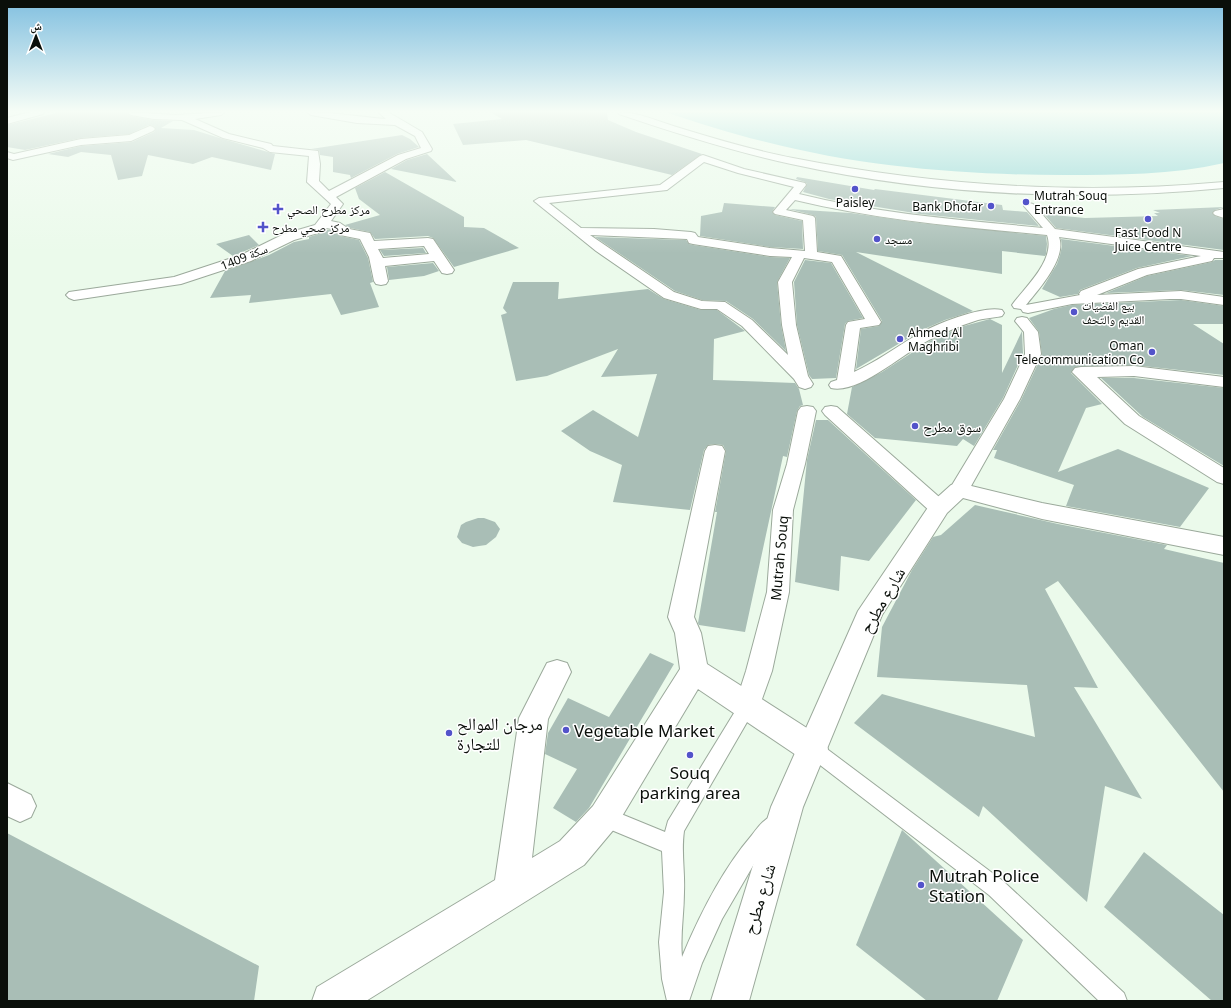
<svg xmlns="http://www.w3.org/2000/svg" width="1231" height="1008" font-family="'Noto Sans','Noto Naskh Arabic',sans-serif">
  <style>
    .water { fill: #8ad3d4 }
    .building { fill: #a9beb6 }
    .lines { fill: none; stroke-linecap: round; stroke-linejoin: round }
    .service-casing { stroke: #9ba99b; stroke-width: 2 }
    .pedestrian-casing { stroke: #9ba99b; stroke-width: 2 }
    .minor-casing { stroke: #9ba99b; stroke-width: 2 }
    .secondary-casing { stroke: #9ba99b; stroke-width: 2 }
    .primary-casing { stroke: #9ba99b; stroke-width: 2 }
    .service { fill: #fff; fill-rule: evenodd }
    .pedestrian { fill: #fff; fill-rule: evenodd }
    .minor { fill: #fff; fill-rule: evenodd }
    .secondary { fill: #fff; fill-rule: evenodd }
    .primary { fill: #fff; fill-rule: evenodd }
    .poi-dot { fill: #5353ca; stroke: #fff; stroke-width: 1.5 }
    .labels { text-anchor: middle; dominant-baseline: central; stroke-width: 3; stroke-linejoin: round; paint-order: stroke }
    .far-poi-label { font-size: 12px; fill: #0a0f0a; stroke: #fff; text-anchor: start }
    .far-street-label { font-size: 12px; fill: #0a0f0a; stroke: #fff }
    .poi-label { font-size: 14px; fill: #0a0f0a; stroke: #fff; text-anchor: start }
    .street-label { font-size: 14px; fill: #0a0f0a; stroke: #fff }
    .near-street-label { font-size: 17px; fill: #0a0f0a; stroke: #fff }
    .near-poi-label { font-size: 17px; fill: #0a0f0a; stroke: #fff; text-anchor: start }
  </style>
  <rect width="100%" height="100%" fill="#ebfaeb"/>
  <path class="water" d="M665 112H1224V163C1172 175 1118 175 1065 175 965 175 863 167 766 142 732 134 698 123 665 112Z"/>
  <path class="building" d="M60 112H126L131 116 154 120 173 121 161 128 194 130 223 139 275 154 271 170 212 157 193 164 148 155 142 176 118 180 111 155 81 152 68 157 48 154 81 146 132 142 154 132 156 129 154 126 149 125 129 134 81 138 25 150 7 147V125Z
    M490 112H607L608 120 636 132 702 154 672 175 526 140 463 145 453 124 502 119Z
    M402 135 410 139 419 147 397 154 351 178 350 175 333 172V157L320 155 319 150 311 149Z
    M427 154 457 182 391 169 407 160Z
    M385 172 464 217V227L484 228 519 248 454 267 433 238 428 236 375 239 370 232 350 228 345 225 380 215 359 199 355 188Z
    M797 177 874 190 875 189 1002 205 1003 210 1027 212 1039 226 920 214 829 199 803 192 807 184 805 182 796 179Z
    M724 203 775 207 772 212 775 215 802 221 803 249 770 247 700 236 701 216 722 212Z
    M1224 207 1215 210 1212 213 1215 216 1224 219V250L1056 228 1044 214 1085 218 1158 216 1154 213H1160L1153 210Z
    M789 209 851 213 920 223 1046 236 1047 244 1046 254 1045 256 1002 251V274L856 252 973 311 945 320 922 330 856 369 861 329 879 326 882 321 842 255 818 251 816 217 813 215Z
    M327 230H331L340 236 359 240 368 258 373 282 370 283 379 307 341 315 331 294 249 303 251 295 210 298 225 271 269 255 294 242 309 239V237L325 232Z
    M249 235 259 245 233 256 216 244Z
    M595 237 686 240 689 244 693 245 770 257 790 258 777 282 781 325 786 351 753 319 726 301 702 300 675 291Z
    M1061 239 1192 256 1137 268 1080 290 1078 294 1060 297 1042 289 1057 264 1060 255 1062 246Z
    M423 248 426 253 384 256 380 250Z
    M805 260 831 263 863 318 848 321 845 324 836 378 812 379 809 375 797 325 794 282Z
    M1215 260H1224V295L1181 290 1106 293 1147 276 1212 262Z
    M433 263 439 271 424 276 389 280 387 267Z
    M513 282H559L558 299 648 289 664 299 701 310H717L745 331 714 339 713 380 795 383 799 389 803 405 800 406 797 411 787 457 783 456 745 632 699 625 698 623 717 512H715L726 451 723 445 715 444 708 445 704 450 690 510 613 502 622 465 590 451 561 431 593 410 638 437 657 374 601 377 618 349 547 376 516 381 501 315 507 313 503 308Z
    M1181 300 1224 306V324H1193L1224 344V375L1134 365 1075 367 1071 373 1102 404 1086 408 1058 472 1118 449 1209 488 1180 527 1066 506 1074 485 994 458 997 450H993L1021 400 1042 355 1039 332 1029 318 1054 309 1072 305Z
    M990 319 1002 325V373L1022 331 1023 354 1003 398 974 446 963 439 957 446 875 438 847 414 852 387 882 372 930 341 964 326Z
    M1101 378H1134L1224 388V466L1143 417Z
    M816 420H828L916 500 869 561 841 556 839 591 795 582 807 460Z
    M975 505 1058 524 1167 545 1164 549 1224 563V792L1058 581 1045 589 1098 688 1074 687 1142 799 1105 786 1087 902 983 806 979 817 854 723 882 694 1035 737 1027 685 877 677 882 627 912 570 933 537 941 535Z
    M478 518H484L495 522 500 529 496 537 486 545 479 546 473 547 462 543 457 537 461 525 466 522Z
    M650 653 674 664 589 808 576 822 553 808 577 769 545 754 548 733 568 698 609 717Z
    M902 830 1023 940 997 1001H927L856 945Z
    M7 833 259 966 254 1001H7Z
    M1144 852 1224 915V1001H1212L1104 907Z"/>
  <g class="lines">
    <defs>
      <path id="service" d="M748 697 754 700 756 705 754 710 684 831C681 852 685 871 684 892 684 914 680 935 682 957 700 914 722 870 752 835 758 827 763 820 772 816L779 819 782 826 779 833 754 864 722 919 702 963 689 1001H667L662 979 659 942 664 892 662 851 597 824 594 817 597 810 604 807 665 832 668 821 742 700Z
        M813 741 819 743 1003 881 1124 993 1127 1001H1099L989 895 807 755 804 749 807 743Z"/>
      <path id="pedestrian" d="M703 155 744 169 805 183 806 185 799 194C879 214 961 220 1043 228L1024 206 1029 203 1033 204 1055 229 1224 252V258H1214L1212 261 1147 275 1097 295 1181 291 1224 297V305L1181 299H1170L1072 304 1028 313 1023 312 1021 309 1014 308 1012 305C1025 287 1056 260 1047 235 962 227 878 220 795 200L786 210 813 216 815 218 817 252 841 256 881 322 879 325 860 328 854 372C876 362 895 348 915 336 933 325 982 305 1002 310L1004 313 1002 316C993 318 983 318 975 321 959 326 944 333 929 340 905 352 858 395 831 388L829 385 831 382 837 380 846 325 848 322 865 319 832 262 804 258 792 282 796 325 808 376 813 384 811 387 805 389 799 387 794 379 742 326 717 309H701L664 298 596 251 534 201 539 198 660 185 700 156ZM704 162 738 173 794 187 773 212 775 214 803 220 805 251 770 248 698 237 695 233 691 232 654 229 581 228 549 203 667 190ZM590 235 687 239 689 243 693 244 770 256 792 257 778 282 782 325 788 355 752 320 725 302 702 301 674 292ZM1059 237 1201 256 1138 269 1081 291 1079 294 1080 295 1026 305C1039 289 1067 258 1059 237Z
        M1224 209V218L1215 215 1213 213 1215 211Z
        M1022 317 1027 318 1038 332 1041 354 1020 399 966 495 959 497 952 495 949 490 1004 399 1025 354 1024 332 1015 321 1017 318Z
        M807 406 813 407 816 411 805 464 793 510 789 592 772 671 757 713 748 717 739 713 735 705 746 671 767 592 773 510 787 464 798 411 801 407Z
        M831 406 837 407 946 503 949 508 946 513 939 515 932 513 825 415 822 411 825 407Z"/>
      <path id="minor" d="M30 112H44L43 114 7 124V118Z
        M127 112 176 115 225 112 221 115 195 119 229 134 271 144 273 146 318 151 320 164 319 181 329 191 398 155 421 148 415 136 395 125 357 123 311 115 307 112C333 112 359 117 386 119L378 112H388L422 132 432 149 431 151 406 159 336 197 343 204 331 221 340 223 349 229 370 233 374 241 428 238 433 239 454 270 452 273 447 274 442 273 434 261 385 266 388 281 386 284 381 285 376 284 374 281 369 257 360 239 340 235 332 229 326 228 325 231 294 240 251 261 181 284 74 300 69 298 66 295 69 292 174 277 241 255 284 234 315 225 331 204 307 182 309 156 270 152 263 148 223 138 182 120 154 119 131 115ZM424 246 429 254 383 258 378 249Z
        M150 126 153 127 155 129 153 131 131 141 81 145 13 160 7 158V152L14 154 81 139 129 135Z
        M1134 366 1224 377V387L1134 376 1097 377 1139 416 1224 468V484L1217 482 1125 424 1072 372 1075 368 1081 367Z
        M715 445 722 446 725 451 694 617 701 633 707 664 824 739 828 749 824 759 813 763 802 759 698 689 615 828 584 865 366 1001H312L317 987 495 880 519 718 547 663 557 660 567 663 571 672 548 719 532 858 560 841 593 806 680 669 675 633 668 617 705 451 708 446Z
        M7 783 31 795 36 806 31 817 20 822 7 816Z"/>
      <path id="secondary" d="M959 483 1042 503 1224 537V555L1042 519 963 498 947 513 882 615 803 807 749 1001H711L771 807 858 611 931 503 951 485Z"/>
      <path id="primary" d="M618 112C640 112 661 123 683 129 719 140 756 151 793 158 935 186 1080 195 1224 182V188C1080 202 932 195 791 164 732 151 675 133 619 114Z"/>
    </defs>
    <use href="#service" class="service-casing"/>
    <use href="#pedestrian" class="pedestrian-casing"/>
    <use href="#minor" class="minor-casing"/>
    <use href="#secondary" class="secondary-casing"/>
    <use href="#primary" class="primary-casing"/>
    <use href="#service" class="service"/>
    <use href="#pedestrian" class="pedestrian"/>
    <use href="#minor" class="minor"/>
    <use href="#secondary" class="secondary"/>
    <use href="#primary" class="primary"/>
  </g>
  <linearGradient id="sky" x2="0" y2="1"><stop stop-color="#82c0e0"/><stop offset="0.44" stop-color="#f6fdf6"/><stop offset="1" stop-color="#f6fdf6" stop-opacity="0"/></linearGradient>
  <rect width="1231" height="253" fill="url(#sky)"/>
  <g class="poi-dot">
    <circle cx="855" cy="189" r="4"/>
    <circle cx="1026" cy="202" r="4"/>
    <circle cx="991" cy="206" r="4"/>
    <path d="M276 203h4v4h4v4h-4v4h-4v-4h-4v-4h4z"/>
    <circle cx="1148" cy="219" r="4"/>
    <path d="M261 221h4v4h4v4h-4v4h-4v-4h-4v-4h4z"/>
    <circle cx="877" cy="239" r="4"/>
    <circle cx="1074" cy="312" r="4"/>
    <circle cx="900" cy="339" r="4"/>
    <circle cx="1152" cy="352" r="4"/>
    <circle cx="915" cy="426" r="4"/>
    <circle cx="566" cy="730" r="4"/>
    <circle cx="449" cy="733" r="4"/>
    <circle cx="690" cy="755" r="4"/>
    <circle cx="921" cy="885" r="4"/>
  </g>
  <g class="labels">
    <g class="far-poi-label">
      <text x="1034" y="195">Mutrah Souq<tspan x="1034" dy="14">Entrance</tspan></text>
      <text x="855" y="202" text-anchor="middle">Paisley</text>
      <text x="983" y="206" text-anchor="end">Bank Dhofar</text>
      <text x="287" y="209">مركز مطرح الصحي</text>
      <text x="272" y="227">مركز صحي مطرح</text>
      <text x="1148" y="232" text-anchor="middle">Fast Food N<tspan x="1148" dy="14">Juice Centre</tspan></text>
      <text x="885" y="239">مسجد</text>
      <text x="1082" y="305">بيع الفضيات<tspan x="1082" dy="14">القديم والتحف</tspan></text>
      <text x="908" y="332">Ahmed Al<tspan x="908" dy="14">Maghribi</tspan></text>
      <text x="1144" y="345" text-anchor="end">Oman<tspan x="1144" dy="14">Telecommunication Co</tspan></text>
    </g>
    <g class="far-street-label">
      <text transform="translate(244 257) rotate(-22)">1409 سكة</text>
    </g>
    <g class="poi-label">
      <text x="923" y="426">سوق مطرح</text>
    </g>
    <g class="street-label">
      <text transform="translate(779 558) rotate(-85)">Mutrah Souq</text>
    </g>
    <g class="near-street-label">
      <text transform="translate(882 600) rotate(-60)">شارع مطرح</text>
      <text transform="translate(759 899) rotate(-73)">شارع مطرح</text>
    </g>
    <g class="near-poi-label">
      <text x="457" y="723">مرجان الموالح<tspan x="457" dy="20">للتجارة</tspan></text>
      <text x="574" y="730">Vegetable Market</text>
      <text x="690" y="772" text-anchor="middle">Souq<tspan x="690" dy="20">parking area</tspan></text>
      <text x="929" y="875">Mutrah Police<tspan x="929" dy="20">Station</tspan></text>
    </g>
  </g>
  <rect width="1231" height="1008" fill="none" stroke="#0a0f0a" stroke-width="16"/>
  <g transform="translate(36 36)" stroke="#ffffff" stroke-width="3" paint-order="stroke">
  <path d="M0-3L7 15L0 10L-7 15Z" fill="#0a0f0a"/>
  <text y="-6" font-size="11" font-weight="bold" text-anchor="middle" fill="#0a0f0a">ش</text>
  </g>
</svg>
